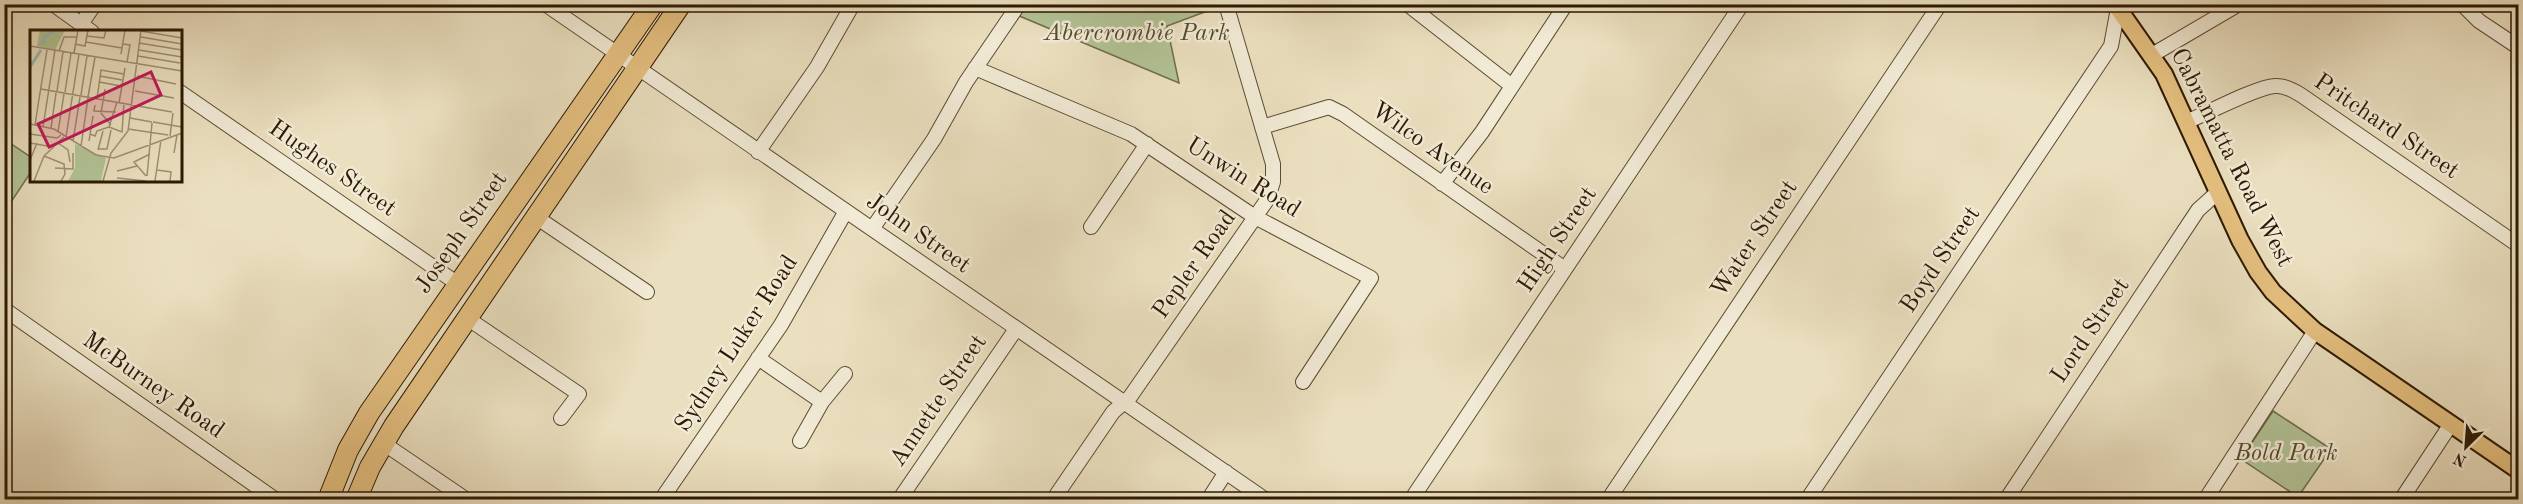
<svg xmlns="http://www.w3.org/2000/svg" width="2523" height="504" font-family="'Old Standard TT',serif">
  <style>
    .green { fill: #b2c396; stroke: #706e4c; stroke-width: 1.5 }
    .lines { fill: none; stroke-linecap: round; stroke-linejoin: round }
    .minor-casing { stroke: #5c4a32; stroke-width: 16 }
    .major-casing { stroke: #2d1903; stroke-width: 20 }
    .highway-casing { stroke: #2d1903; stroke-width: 22 }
    .minor { stroke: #f1ead5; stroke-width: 14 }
    .major { stroke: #e5c080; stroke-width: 16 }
    .highway { stroke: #e5c080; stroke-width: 20 }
    .labels { text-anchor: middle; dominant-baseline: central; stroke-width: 5; stroke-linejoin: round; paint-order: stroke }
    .park-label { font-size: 24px; font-style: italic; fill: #554c2f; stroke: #f1ead5 }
    .street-label { font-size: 24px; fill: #2d1903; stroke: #f1ead5 }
    .inset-river { fill: none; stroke: #98bcb6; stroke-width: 3 }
    .inset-road { fill: none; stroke: #9e9074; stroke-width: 1.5 }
    .view { fill: #c2185b; fill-opacity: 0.15; stroke: #c2185b; stroke-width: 3 }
    .inset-edge { fill: none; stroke: #2d1903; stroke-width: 3 }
  </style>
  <rect width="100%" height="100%" fill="#eadfbf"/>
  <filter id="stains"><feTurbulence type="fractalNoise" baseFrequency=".00333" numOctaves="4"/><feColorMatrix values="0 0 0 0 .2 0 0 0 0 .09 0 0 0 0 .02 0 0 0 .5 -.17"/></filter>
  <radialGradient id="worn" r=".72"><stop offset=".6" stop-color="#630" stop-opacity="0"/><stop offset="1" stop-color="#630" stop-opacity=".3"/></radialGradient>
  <path class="green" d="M1025 4H1217L1218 7 1167 26 1179 83 1017 15Z
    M4 139 32 158 31 172 5 211Z
    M2273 411 2331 449 2298 497 2241 459Z"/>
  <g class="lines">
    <defs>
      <path id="minor" d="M53 4 92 32
        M545 4 1266 500
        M1407 4 1512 86
        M2462 4 2479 21 2518 47
        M81 24 95 4
        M2152 55 2239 4
        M975 68 1131 134 1255 217 1371 278 1303 382
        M180 92 458 284
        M2186 122C2206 114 2256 87 2275 86 2284 85 2293 90 2301 95L2518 245
        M1262 127 1329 107 1343 114 1565 269
        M758 152 817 67 853 4
        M1442 184 1482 132 1566 4
        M536 217 647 292
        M1091 227 1147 144
        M872 229 934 139 966 82 1019 4
        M4 309 276 500
        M467 318 579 394 561 418
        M758 358 822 402
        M800 441 822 402 845 374
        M383 443 467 500
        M661 500 781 325 846 211
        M899 500 1016 329
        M1053 500 1113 412 1130 397 1267 200 1273 182V164L1226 4
        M1208 500 1226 472
        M1411 500 1742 4
        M1608 500 1940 4
        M1807 500 2111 46 2118 8
        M2006 500 2198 210 2218 192
        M2205 500 2315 331
        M2401 500 2451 424"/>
      <path id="major" d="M2115 4 2164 74 2240 240 2258 272 2273 292 2315 331 2518 470"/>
      <path id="highway" d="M328 500 348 450 369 413 653 4
        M356 500 370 467 394 426 681 4"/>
    </defs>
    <use href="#minor" class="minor-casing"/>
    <use href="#major" class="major-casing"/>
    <use href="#highway" class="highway-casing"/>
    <use href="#minor" class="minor"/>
    <use href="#major" class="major"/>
    <use href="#highway" class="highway"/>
  </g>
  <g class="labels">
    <g class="park-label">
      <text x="1137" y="34">Abercrombie Park</text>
      <text x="2286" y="454">Bold Park</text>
    </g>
    <g class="street-label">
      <text transform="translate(2386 127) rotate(34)">Pritchard Street</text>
      <text transform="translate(1432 149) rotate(35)">Wilco Avenue</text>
      <text transform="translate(2231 158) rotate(63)">Cabramatta Road West</text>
      <text transform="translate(332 169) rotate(35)">Hughes Street</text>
      <text transform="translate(1243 178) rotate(32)">Unwin Road</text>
      <text transform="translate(462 233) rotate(-55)">Joseph Street</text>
      <text transform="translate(918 234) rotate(35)">John Street</text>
      <text transform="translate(1755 239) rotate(-56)">Water Street</text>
      <text transform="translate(1558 240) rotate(-56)">High Street</text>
      <text transform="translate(1941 260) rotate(-56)">Boyd Street</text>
      <text transform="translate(1195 265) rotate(-55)">Pepler Road</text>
      <text transform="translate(2091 331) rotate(-56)">Lord Street</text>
      <text transform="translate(737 344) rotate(-57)">Sydney Luker Road</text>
      <text transform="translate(153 386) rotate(35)">McBurney Road</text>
      <text transform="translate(939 401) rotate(-56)">Annette Street</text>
    </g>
  </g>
  <g transform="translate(30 30)">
    <rect width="152" height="152" fill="#eadfbf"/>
    <path d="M10 0H35L25 20 7 16ZM45 114 76 128 71 151H38L45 138Z" fill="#b2c396"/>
    <path class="inset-river" d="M12 15 15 7 25 0M0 37 11 20"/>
    <path class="inset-road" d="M111 1 152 8M57 6 74 8 76 0M111 7 152 14M56 12 92 18M109 13 152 20M45 14 55 16 58 0M93 14 100 15 97 32M0 16 152 41M109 20 152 27M29 21 34 7H47M44 23 48 0M91 24 95 0M108 26 150 33M70 46 92 50M107 46 146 54M69 52 91 56M11 59 142 82M75 59 71 83 81 95M27 61 33 22M105 61 144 68M35 62 41 23M51 65 57 26M58 67 65 27M9 69 17 20M67 69 71 40 94 44M89 73 95 38M65 75 64 81 86 82M100 88 122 92M123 92 152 97M0 94 24 99 66 125 84 128 152 103M5 95 9 69M13 97 25 20M79 97 92 102 94 73M21 98 26 63M98 99 138 105M28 102 34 64M0 104 27 108 31 105M60 104 65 106 67 101 79 97 87 72M140 106 143 83M36 107 49 24M43 111 50 67M59 111 63 86M0 113 23 117M28 113 38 120 40 132M51 116 58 68M69 119H77L81 100M68 120 73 101M144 123 147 105M14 126 34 134 35 144 31 151M14 126 34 107M0 130 7 113M25 138 43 139V123M127 140 141 142 140 151M87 141 107 136M116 146 104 132 120 124M117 146 122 93M87 148 116 151M4 151 14 126M73 151 81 123 98 101 111 0M125 151 131 110"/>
    <path class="view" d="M121 42 131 65 19 117 8 94Z"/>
    <rect width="152" height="152" class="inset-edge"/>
  </g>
  <rect width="2523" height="504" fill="none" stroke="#eadfbf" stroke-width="24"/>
  <rect x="6" y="6" width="2511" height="492" fill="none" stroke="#2d1903" stroke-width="3"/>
  <rect x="12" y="12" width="2499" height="480" fill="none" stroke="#2d1903" stroke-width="1.5"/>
  <g transform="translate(2466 447) rotate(205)" stroke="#f1ead5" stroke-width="4.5" paint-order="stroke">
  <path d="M0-4.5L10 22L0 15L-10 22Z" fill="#2d1903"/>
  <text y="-9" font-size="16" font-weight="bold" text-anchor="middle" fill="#2d1903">N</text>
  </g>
  <rect width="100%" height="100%" filter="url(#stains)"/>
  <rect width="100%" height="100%" fill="url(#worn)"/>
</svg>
